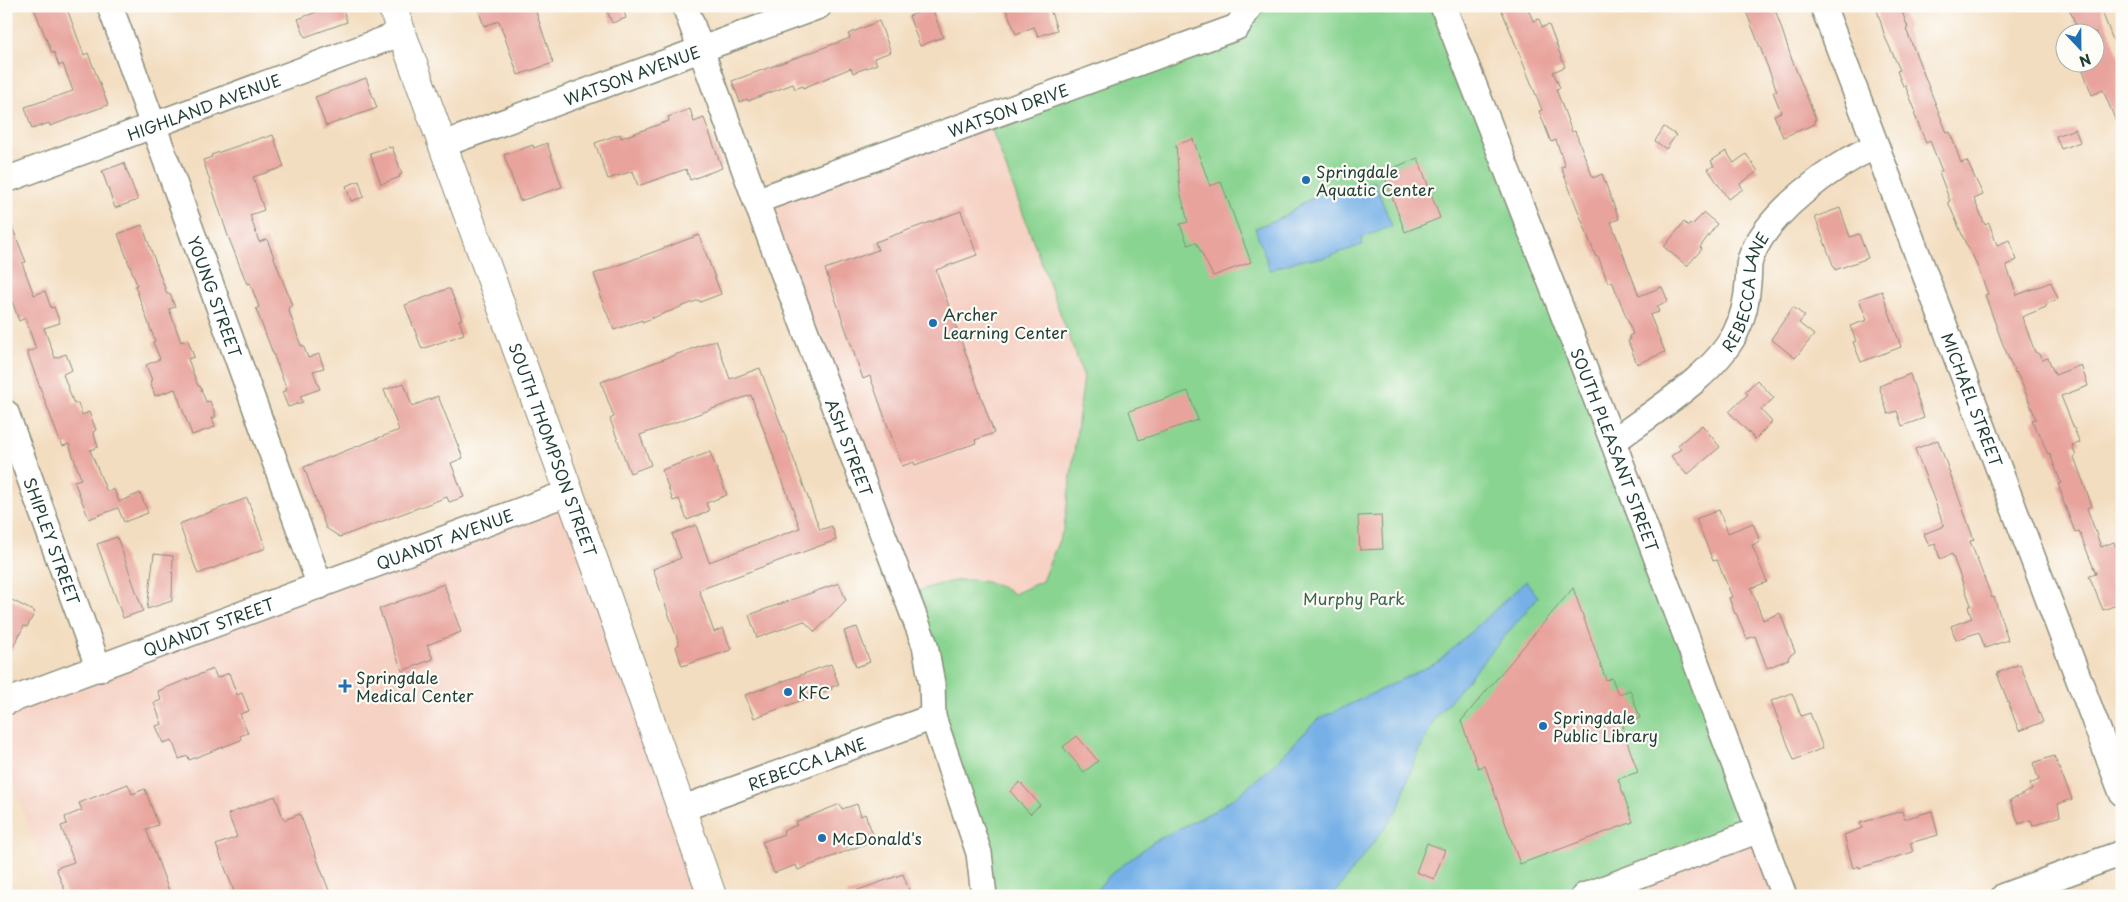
<svg xmlns="http://www.w3.org/2000/svg" width="2128" height="902" font-family="'Playpen Sans',sans-serif">
  <style>
    .built { fill: #f6d2c4 }
    .green { fill: #89d491; stroke: #548862 }
    .water { fill: #76b0e7; stroke: #4a768e }
    .building { fill: #e8a39c }
    .lines { fill: none; stroke-linecap: round; stroke-linejoin: round }
    .minor-casing { stroke: #898d7a; stroke-width: 28 }
    .major-casing { stroke: #898d7a; stroke-width: 30 }
    .minor { stroke: #fff; stroke-width: 25 }
    .major { stroke: #fff; stroke-width: 28 }
    .poi-dot { fill: #1f6fb2; stroke: #fdfcf7; stroke-width: 2 }
    .labels { text-anchor: middle; dominant-baseline: central; stroke-width: 4.5; stroke-linejoin: round; paint-order: stroke }
    .street-label { font-size: 16px; fill: #1f3d34; stroke: #fdfcf7 }
    .poi-label { font-size: 16px; fill: #1f3d34; stroke: #fdfcf7; text-anchor: start }
    .park-label { font-size: 16px; fill: #3a634b; stroke: #fdfcf7 }
  </style>
  <rect width="100%" height="100%" fill="#fdfcf7"/>
  <filter id="ink" filterUnits="userSpaceOnUse"><feTurbulence type="fractalNoise" baseFrequency=".02" numOctaves="2"/><feDisplacementMap in="SourceGraphic" scale="10" xChannelSelector="R" yChannelSelector="G"/><feConvolveMatrix kernelMatrix="1 2 1 2 8 2 1 2 1" color-interpolation-filters="sRGB"/></filter>
  <filter id="wash" filterUnits="userSpaceOnUse"><feTurbulence type="fractalNoise" baseFrequency=".0096" numOctaves="4" result="noise"/><feDisplacementMap in="SourceGraphic" scale="20" xChannelSelector="R" yChannelSelector="G"/><feGaussianBlur stdDeviation="1.12" result="paint"/><feColorMatrix in="noise" values="0 0 0 0 0 0 0 0 0 0 0 0 0 0 0 0 0 1.4 0 .05"/><feComposite in="paint" operator="in"/></filter>
  <g filter="url(#wash)">
    <rect width="100%" height="100%" fill="#f3ddc0"/>
    <path class="built" d="M987 117 1084 377 1064 528 1042 581 1014 594 991 583 966 579 941 583 906 595 756 201Z
      M570 492 712 896H52L6 761V702Z
      M1759 830 1784 896H1584Z"/>
    <path class="green" d="M1250 6H1443L1759 830 1584 896H984L906 595C947 581 974 570 1014 594L1042 581 1064 528 1084 377 987 117 1237 27Z"/>
    <path class="water" d="M1374 181 1392 226 1361 238 1362 245 1324 258 1300 260 1270 270 1255 228 1283 217 1304 202 1342 187 1345 191Z
      M1526 581 1538 597 1435 718 1411 769 1398 810 1333 896H1091L1111 874 1153 842 1214 811 1242 792 1274 764 1317 720 1438 662Z"/>
    <g id="blocks">
      <path class="building" d="M33 6H66L84 55 88 53 108 105 50 126 49 123 32 129 25 107 73 91 63 64 59 66 54 52 52 53Z
        M332 6H342L347 22 305 37 298 19Z
        M477 6H534L553 63 518 75 499 21 484 26Z
        M605 6H622L626 18 612 23Z
        M1005 6H1049L1057 30 1038 36 1034 27 1016 34Z
        M1500 6H1527L1533 21 1539 19 1542 27 1549 25 1565 67 1553 72 1560 88 1556 89 1572 132 1575 131 1593 178 1602 174 1619 219 1611 222 1639 296 1662 287 1668 301 1657 306 1659 312 1650 315 1665 352 1637 364 1628 341 1630 340 1629 336 1633 334 1612 281 1608 283 1598 256 1596 257 1561 167 1565 166 1556 140 1551 142 1539 111 1542 110Z
        M1744 6H1774L1792 60 1816 119 1814 120 1815 124 1783 137 1774 115 1781 112 1773 92 1777 91Z
        M1876 6H1900L1908 28 1906 29 1947 133 1950 132 1961 163 1967 161 1983 195 1974 199 1985 225 1989 223 1997 245 2009 240 2017 260 2006 265 2017 295 2051 282 2058 299 2046 304V307L2022 317 2035 352 2039 354 2042 360 2048 358 2055 375 2081 365 2088 386 2061 396 2080 443 2072 445 2076 456 2074 457 2092 506 2087 508 2101 547 2114 542 2122 561V603L2103 610 2089 576 2096 574 2079 531 2075 532 2062 498H2063L2058 484 2061 483 2050 454 2048 455 2039 432 2037 433 2032 420 2036 419 2023 386 2016 372 2015 373 2002 342 1985 295 1988 294 1974 258 1966 244 1948 202 1950 201 1939 172 1942 171 1930 141 1926 143 1914 113 1916 112 1905 85 1903 86 1897 71 1900 70 1885 37Z
        M2068 6H2100L2122 64V136L2103 90 2092 95 2080 62H2096V32H2079Z
        M932 8 943 37 920 46 909 16Z
        M879 21 891 52 874 58 877 64 853 73 851 68 803 88V86L795 89 793 84 748 101 747 99 740 102 732 81 850 38 848 34Z
        M366 78 377 108 326 126 315 97Z
        M690 109 694 122 704 118 722 168 690 180 686 169 638 186 633 171 608 179 595 143 620 134 621 138 669 121 668 117Z
        M1664 127 1676 135 1666 149 1655 141Z
        M2075 129 2080 142 2061 149 2056 136Z
        M273 135 284 167 253 177 264 210 250 215 259 242 267 239 290 300 292 306 288 308 301 346 303 345 308 358 319 354 324 368 313 371 320 389 300 396 303 402 288 407 282 392 287 390 256 309 259 307 250 283 247 284 228 236 203 160 212 157 211 155 264 137 265 138Z
        M1193 139 1210 186 1221 182 1251 262 1213 276 1196 242 1188 245 1180 224 1188 222 1180 191 1176 145Z
        M547 143 562 187 520 201 504 155 533 145 534 148Z
        M389 147V148L392 147 402 174 399 175 400 177 381 184 370 153Z
        M1726 151 1734 163 1746 154 1758 171 1740 184 1743 189 1728 199 1708 169 1714 166 1711 161Z
        M1418 158 1440 218 1405 232 1383 172Z
        M124 163 138 200 115 208 102 171Z
        M359 181 364 197 351 201 346 186Z
        M1840 208 1850 237 1859 234 1868 258 1835 270 1815 217Z
        M961 211 977 255 936 270 994 433 975 440 976 443 915 465 914 462 902 466 870 376 863 379 825 269 878 250 875 242Z
        M1704 213 1717 224 1700 247 1702 249 1687 266 1664 247 1684 222 1688 226 1690 223 1692 225Z
        M7 214 26 262 22 263 34 295 45 291 51 308 54 307 60 323 44 328 55 358 66 354 72 370 63 374 74 404 78 403 82 415 89 412 96 430 93 432 98 447 90 450 107 492 114 489 119 502 140 493 148 513 124 522 118 508 89 519 74 481 81 479 69 444 63 446 59 439 27 352 36 349 25 318 19 321 11 298 6 300Z
        M142 225 167 294H170L175 307 169 309 181 342 188 340 194 357 188 359 198 386H200L206 402 210 401 216 417 212 418 215 427 192 435 175 389 155 396 150 381 152 380 146 365 160 359 153 342 155 341 135 286 137 285 118 234Z
        M699 235 721 294 700 302 699 300 642 322V320L614 330 599 294 601 293 594 274Z
        M447 289H450L462 319 459 320 464 334 422 349 405 305Z
        M1882 291 1901 347 1861 362 1853 342 1856 341 1850 326 1867 320 1859 299Z
        M1793 307 1805 316 1799 323 1814 335 1795 358 1771 339Z
        M716 340 730 379 760 368 820 530 832 526 836 540 699 590 714 632 723 628 731 650 682 666 676 647 679 644 653 569 681 558 672 534 696 525 709 562 800 528 751 395 640 435 651 465 630 473 610 419 614 417 601 382Z
        M1910 374 1924 418 1902 426 1897 411 1888 414 1879 386Z
        M1757 380 1774 398 1761 410 1772 422 1755 439 1729 412 1748 394 1745 392Z
        M404 383 412 406 438 396 463 458 451 463 464 497 449 502 447 497 340 537 326 528 304 467 399 430 384 390Z
        M1188 391 1198 420 1139 440 1129 411Z
        M1702 425 1720 447 1687 475 1671 456 1681 449 1678 445Z
        M1938 440 1974 540 1970 541 1992 598 1994 597 2008 640 1985 648 1979 632 1956 640 1951 626 1972 618 1968 607 1971 605 1952 554 1940 559 1935 544 1929 546 1924 534 1944 526 1915 449Z
        M710 452 727 495 706 503 709 511 687 520 679 499 673 501 662 470Z
        M247 498 266 548 198 574 179 524Z
        M1719 510 1728 533 1753 523 1760 542 1752 545 1767 582 1751 588 1763 620 1780 613 1795 652 1788 657 1789 659 1767 668 1755 636 1747 639 1736 613 1735 614 1729 598 1732 597 1717 560 1713 561 1696 519Z
        M1381 515 1383 549 1360 550 1358 516Z
        M117 537 143 611 123 618 97 544Z
        M154 554 173 556 172 601 147 609Z
        M839 583 846 600 815 632 804 621 757 638 749 615Z
        M444 584 461 632 427 645 433 659 402 671 379 609Z
        M1573 588 1606 680 1612 678 1618 694 1630 690 1640 718 1623 724 1624 728H1622L1638 772 1618 779 1633 822 1520 864 1485 766 1478 768 1461 721Z
        M6 597 35 612 27 627 24 626 6 660Z
        M857 627 870 662 856 667 844 631Z
        M831 664 839 685 831 687 832 689 754 718 745 695Z
        M2020 664 2043 722 2019 731 1997 673Z
        M213 669 217 678 229 673 237 695 242 693 249 711 240 714 248 733 240 736 241 740 189 760 188 756 179 759 172 740 163 743 156 726 162 724 154 703 161 700 158 691Z
        M1792 693 1801 716 1810 713 1823 748 1794 760 1771 701Z
        M1077 736 1098 761 1084 772 1063 747Z
        M2054 756 2072 799 2058 804 2060 816 2033 826 2031 820 2019 824 2010 800 2032 790 2030 784 2039 780 2033 763Z
        M1020 782 1040 805 1030 814 1010 791Z
        M128 784 132 794 145 789 158 825 146 829 171 896H67L56 868 74 862 61 826 67 824 65 817 82 810 79 803Z
        M275 796 284 820 300 814 331 896H236L216 845 237 837 228 814Z
        M840 804 842 809 857 804 861 816 865 814 874 837 870 839V842L798 870 796 865 774 873 762 842 784 834 783 831 797 825 795 822Z
        M1902 811 1904 819 1932 811 1938 835 1910 843 1913 852 1859 868V866L1853 868 1844 835 1862 828 1860 823Z
        M1427 843 1445 850 1434 879 1416 872Z
        M903 874 911 896H848L847 894Z"/>
    </g>
  </g>
  <g filter="url(#ink)">
    <use href="#blocks" fill-opacity="0" stroke="#898d7a" stroke-width="1"/>
    <g class="lines">
      <defs>
        <g id="minor">
          <path id="s1" d="M110 6 320 586"/>
          <path id="s2" d="M685 6 756 201 925 645 932 684 933 717 979 853 984 896"/>
          <path id="s3" d="M1443 6 1613 442 1784 896"/>
          <path id="s4" d="M1823 6 2122 793"/>
          <path id="s5" d="M444 144 819 6"/>
          <path id="s6" d="M6 180 402 33"/>
          <path id="s7" d="M756 201 1237 27 1250 6"/>
          <path id="s8" d="M6 413 99 669"/>
          <path id="s9" d="M1613 442C1652 412 1712 377 1735 334 1743 318 1747 300 1748 283 1749 276 1748 267 1750 260 1765 214 1833 165 1876 146"/>
          <path id="s10" d="M6 702 570 492"/>
          <path id="s11" d="M681 809 933 717"/>
          <path d="M1584 896 1759 830"/>
          <path d="M2004 896 2122 853"/>
        </g>
        <g id="major">
          <path id="s12" d="M392 6 601 580 712 896"/>
        </g>
      </defs>
      <use href="#minor" class="minor-casing"/>
      <use href="#major" class="major-casing"/>
      <use href="#minor" class="minor"/>
      <use href="#major" class="major"/>
    </g>
  </g>
  <g class="poi-dot">
    <circle cx="1306" cy="180" r="5"/>
    <circle cx="933" cy="323" r="5"/>
    <path d="M342.5 678.5h5v5h5v5h-5v5h-5v-5h-5v-5h5z"/>
    <circle cx="788" cy="692" r="5"/>
    <circle cx="1543" cy="726" r="5"/>
    <circle cx="822" cy="838" r="5"/>
  </g>
  <g class="labels">
    <g class="street-label">
      <text stroke="none"><textPath href="#s5" startOffset="200">WATSON AVENUE</textPath></text>
      <text stroke="none"><textPath href="#s6" startOffset="211">HIGHLAND AVENUE</textPath></text>
      <text stroke="none"><textPath href="#s7" startOffset="268">WATSON DRIVE</textPath></text>
      <text stroke="none"><textPath href="#s9" startOffset="208">REBECCA LANE</textPath></text>
      <text stroke="none"><textPath href="#s1" startOffset="309">YOUNG STREET</textPath></text>
      <text stroke="none"><textPath href="#s4" startOffset="421">MICHAEL STREET</textPath></text>
      <text stroke="none"><textPath href="#s2" startOffset="471">ASH STREET</textPath></text>
      <text stroke="none"><textPath href="#s12" startOffset="472">SOUTH THOMPSON STREET</textPath></text>
      <text stroke="none"><textPath href="#s3" startOffset="476">SOUTH PLEASANT STREET</textPath></text>
      <text stroke="none"><textPath href="#s10" startOffset="468">QUANDT AVENUE</textPath></text>
      <text stroke="none"><textPath href="#s8" startOffset="136">SHIPLEY STREET</textPath></text>
      <text stroke="none"><textPath href="#s10" startOffset="216">QUANDT STREET</textPath></text>
      <text stroke="none"><textPath href="#s11" startOffset="134">REBECCA LANE</textPath></text>
    </g>
    <g class="poi-label">
      <text x="1316" y="171">Springdale<tspan x="1316" dy="18">Aquatic Center</tspan></text>
      <text x="943" y="314">Archer<tspan x="943" dy="18">Learning Center</tspan></text>
      <text x="356" y="677">Springdale<tspan x="356" dy="18">Medical Center</tspan></text>
      <text x="798" y="692">KFC</text>
      <text x="1553" y="717">Springdale<tspan x="1553" dy="18">Public Library</tspan></text>
      <text x="832" y="838">McDonald's</text>
    </g>
    <g class="park-label">
      <text x="1354" y="598">Murphy Park</text>
    </g>
  </g>
  <rect width="2128" height="902" fill="none" stroke="#fdfcf7" stroke-width="25"/>
  <g transform="translate(2080 48) rotate(158)"><circle r="24" fill="#fdfcf7" stroke="#a4b0a9"/>
  <path d="M0-4L9 19L0 12L-9 19Z" fill="#1f6fb2"/>
  <text y="-8" font-size="14" font-weight="bold" text-anchor="middle" fill="#1f3d34">N</text>
  </g>
</svg>
